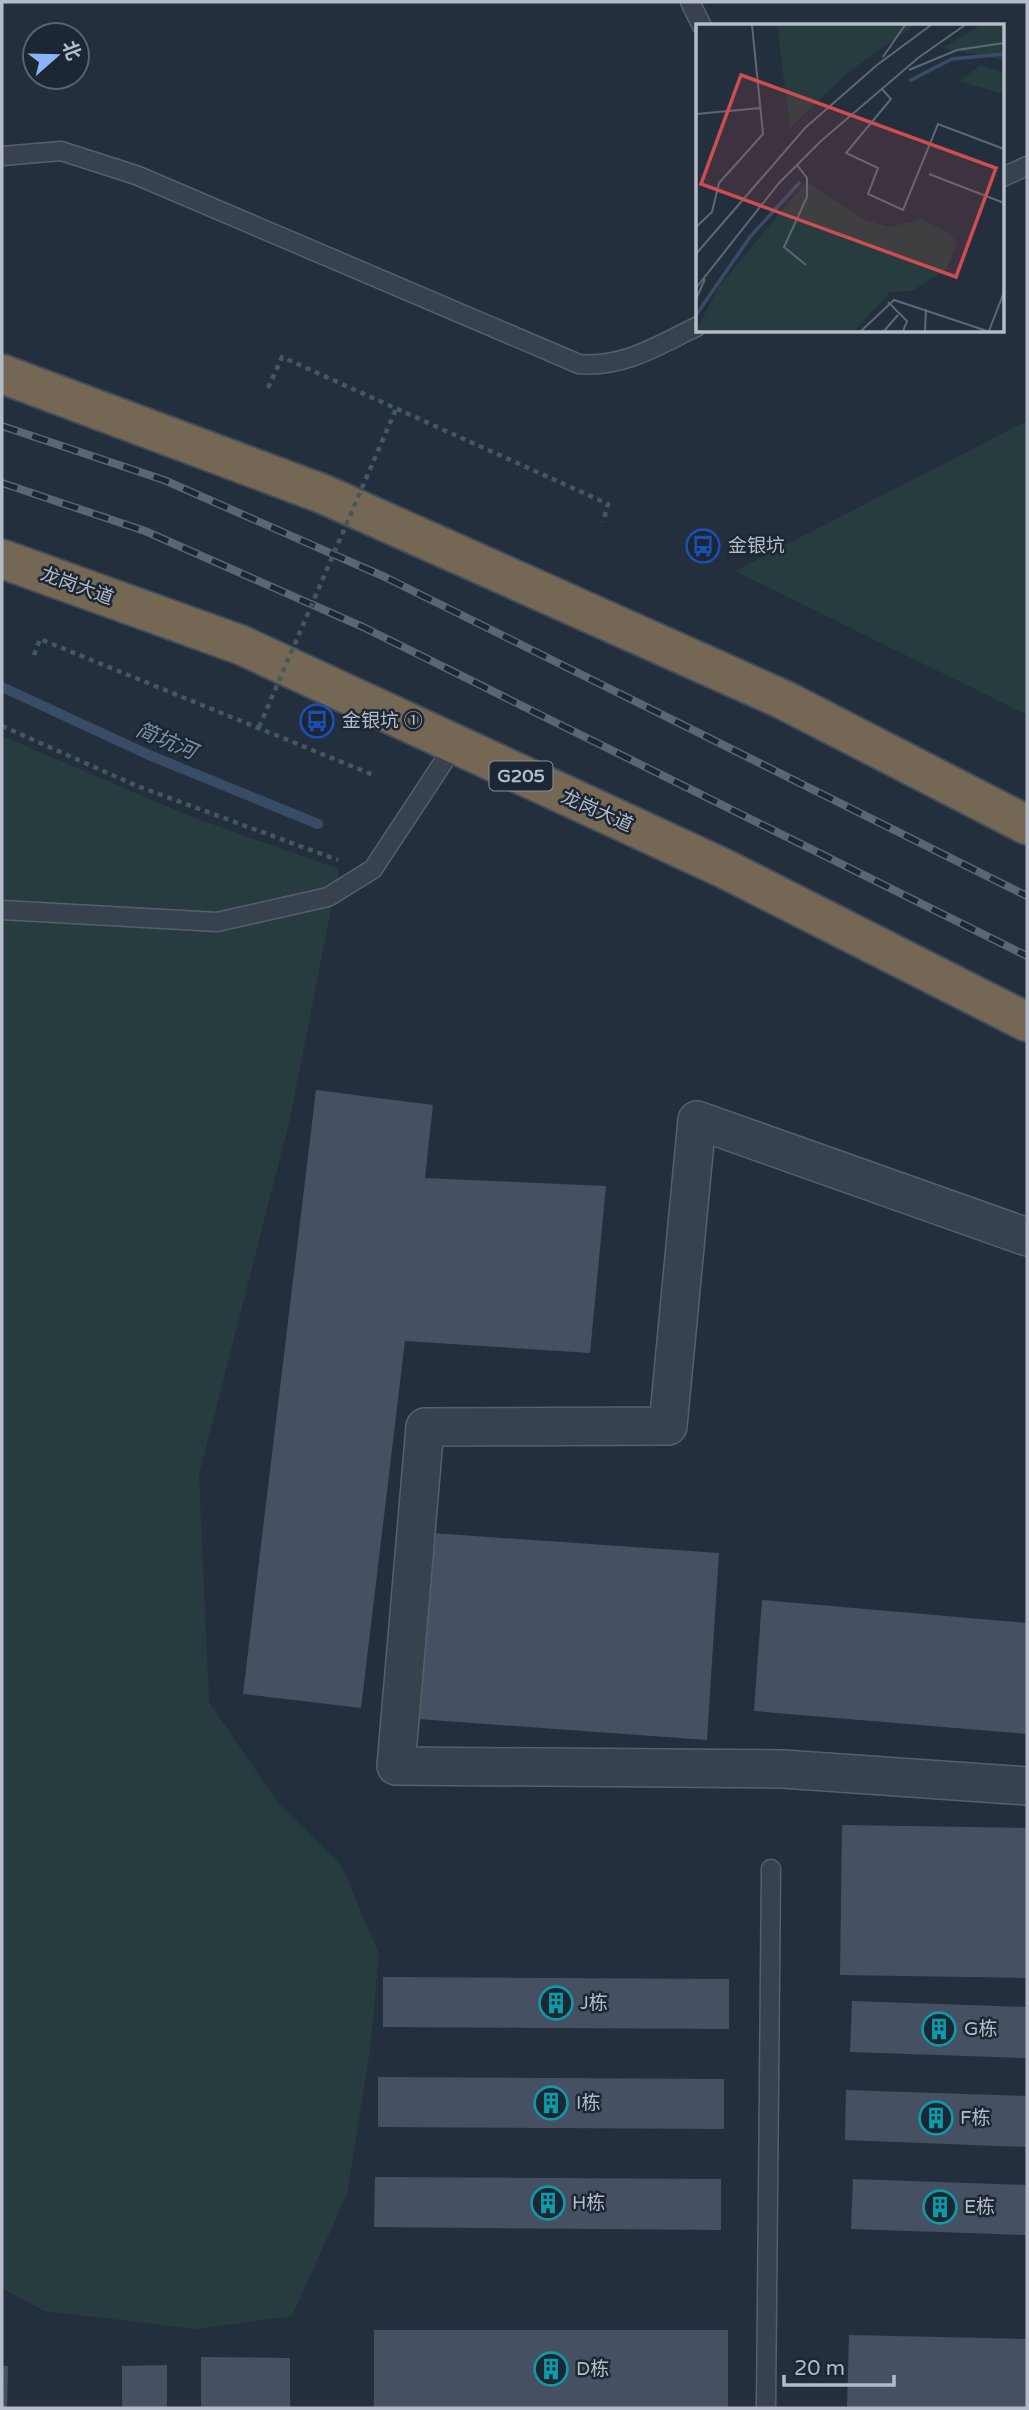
<svg xmlns="http://www.w3.org/2000/svg" width="1029" height="2410" font-family="'Varela Round','Noto Sans SC',sans-serif">
  <style>
    .green { fill: #263c3f }
    .lines { fill: none; stroke-linecap: round; stroke-linejoin: round }
    .stream { stroke: #394c67; stroke-width: 10 }
    .building { fill: #455162 }
    .lane-casing { stroke: #565f6c; stroke-width: 21 }
    .street-casing { stroke: #565f6c; stroke-width: 40 }
    .highway-casing { stroke: #434c59; stroke-width: 42 }
    .path { stroke: #44595c; stroke-width: 4.5; stroke-dasharray: 5 5; stroke-linecap: butt }
    .lane { stroke: #38414e; stroke-width: 18 }
    .street { stroke: #38414e; stroke-width: 37 }
    .highway { stroke: #746855; stroke-width: 38 }
    .rail-casing { stroke: #5a6575; stroke-width: 8 }
    .rail { stroke: #1d2633; stroke-width: 5; stroke-dasharray: 16; stroke-linecap: butt }
    .path-bridge { stroke: #44595c; stroke-width: 4.5; stroke-dasharray: 5 5; stroke-linecap: butt }
    .labels { text-anchor: middle; dominant-baseline: central; stroke-width: 5; stroke-linejoin: round; paint-order: stroke }
    .shield { fill: #1d2633; stroke: #878f9c; stroke-width: 2 }
    .shield-label { font-size: 18px; font-weight: bold; fill: #b4bcc9 }
    .poi-label { font-size: 19px; fill: #b4bcc9; stroke: #1d2633; text-anchor: start }
    .street-label { font-size: 19px; fill: #b4bcc9; stroke: #1d2633 }
    .water-label { font-size: 21px; font-style: italic; fill: #7c92b1; stroke: #1d2633 }
    .inset-river { fill: none; stroke: #394c67; stroke-width: 3.5 }
    .inset-road { fill: none; stroke: #5e6776; stroke-width: 2 }
    .view { fill: #ce4d50; fill-opacity: 0.15; stroke: #ce4d50; stroke-width: 3.5 }
    .inset-edge { fill: none; stroke: #b4bcc9; stroke-width: 3.5 }
  </style>
  <rect width="100%" height="100%" fill="#242f3e"/>
  <path class="green" d="M1027 421V715L735 571Z
    M2 736 192 817 339 869 289 1123 199 1475 209 1702 278 1803 341 1865 379 1954 370 2050 347 2194 292 2316 196 2329 44 2311 2 2288Z"/>
  <g class="lines">
    <path class="stream" d="M2 687 149 755 318 824"/>
  </g>
  <path class="building" d="M316 1090 433 1105 425 1178 606 1186 590 1353 405 1341 361 1708 243 1694Z
    M431 1533 719 1553 707 1740 418 1719Z
    M762 1600 1027 1623V1734L754 1711Z
    M842 1825 1027 1828V1978L840 1975Z
    M383 1977 729 1979V2029L383 2027Z
    M852 2001 1027 2007V2058L850 2052Z
    M378 2077 724 2079V2129L378 2127Z
    M846 2090 1027 2096V2147L845 2140Z
    M375 2177 721 2179V2230L374 2227Z
    M853 2179 1027 2185V2235L851 2229Z
    M374 2330H728V2408H374Z
    M849 2335 1027 2339V2408H847Z
    M201 2357 290 2358V2408H201Z
    M167 2365V2408H122V2366Z
    M2 2366H8L7 2408H2Z"/>
  <g class="lines">
    <defs>
      <path id="lane" d="M690 2 702 26
        M2 156 61 151 136 175 579 364C624 368 659 345 698 326
        M1003 177 1027 166
        M2 910 217 922 328 897 373 869 454 746
        M766 2408 771 1869"/>
      <path id="street" d="M1027 1237 697 1120 668 1426 425 1427 396 1766 783 1769 1027 1786"/>
      <path id="highway" d="M2 374 323 494 784 700 1027 825
        M2 559 241 645 723 868 1027 1022"/>
    </defs>
    <use href="#lane" class="lane-casing"/>
    <use href="#street" class="street-casing"/>
    <use href="#highway" class="highway-casing"/>
    <path class="path" d="M268 388 282 357 608 504 603 522
      M34 655 40 639 376 776
      M2 726 137 786 338 860"/>
    <use href="#lane" class="lane"/>
    <use href="#street" class="street"/>
    <use href="#highway" class="highway"/>
    <defs>
      <path id="rail" d="M2 426 164 480 385 577 1027 896
        M2 483 145 531 363 627 1027 956"/>
    </defs>
    <use href="#rail" class="rail-casing"/>
    <use href="#rail" class="rail"/>
    <path class="path-bridge" d="M259 727 396 409"/>
  </g>
  <defs>
    <symbol id="bus-ring" viewBox="-11 -11 22 22"><circle r="9.5" fill="#1d2633" stroke="#1a4fb4" stroke-width="1.5"/><path d="M-5-6H5V4H4V6H2V4H-2V6H-4V4H-5ZM-3.5-4V0h7V-4ZM-3.5 1.2v1.5H-2V1.2ZM2 1.2v1.5H3.5V1.2Z" fill="#1a4fb4"/></symbol>
    <symbol id="building-ring" viewBox="-11 -11 22 22"><circle r="9.5" fill="#1d2633" stroke="#0f9aa8" stroke-width="1.5"/><path d="M-4-6H4V6H1V3H-1V6H-4ZM-2.5-4.3h1.7v1.8h-1.7ZM.8-4.3h1.7v1.8H.8ZM-2.5-1h1.7V.8h-1.7ZM.8-1h1.7V.8H.8Z" fill="#0f9aa8"/></symbol>
  </defs>
  <g fill-rule="evenodd">
    <use href="#bus-ring" x="684" y="527" width="38" height="38"/>
    <use href="#bus-ring" x="298" y="702" width="38" height="38"/>
    <use href="#building-ring" x="537" y="1984" width="38" height="38"/>
    <use href="#building-ring" x="920" y="2010" width="38" height="38"/>
    <use href="#building-ring" x="532" y="2084" width="38" height="38"/>
    <use href="#building-ring" x="917" y="2099" width="38" height="38"/>
    <use href="#building-ring" x="529" y="2184" width="38" height="38"/>
    <use href="#building-ring" x="921" y="2188" width="38" height="38"/>
    <use href="#building-ring" x="532" y="2350" width="38" height="38"/>
  </g>
  <g class="labels">
    <rect class="shield" x="489.5" y="761.5" width="63" height="29" rx="5"/>
    <g class="shield-label">
      <text x="521" y="776">G205</text>
    </g>
    <g class="poi-label">
      <text x="728" y="546">金银坑</text>
      <text x="342" y="721">金银坑 ①</text>
      <text x="580" y="2003">J栋</text>
      <text x="964" y="2029">G栋</text>
      <text x="576" y="2103">I栋</text>
      <text x="960" y="2118">F栋</text>
      <text x="572" y="2203">H栋</text>
      <text x="964" y="2207">E栋</text>
      <text x="576" y="2369">D栋</text>
    </g>
    <g class="street-label">
      <text transform="translate(77 586) rotate(20)">龙岗大道</text>
      <text transform="translate(597 811) rotate(24)">龙岗大道</text>
    </g>
    <g class="water-label">
      <text transform="translate(166 741) rotate(23)">简坑河</text>
    </g>
  </g>
  <g transform="translate(696 24)">
    <rect width="308" height="308" fill="#242f3e"/>
    <path d="M81 1H219L150 50 94 104ZM285 1H308V36L246 24ZM285 41 308 49V70L263 57ZM110 158 169 196 193 203 226 195 251 208 261 218 251 244 216 267 194 268 158 307H0L23 262Z" fill="#263c3f"/>
    <path class="inset-river" d="M213 57 256 35 308 30M0 291 54 213 104 158"/>
    <path class="inset-road" d="M187 33 209 1M213 46 261 26 308 19M185 64 195 75 150 129 182 144 172 170 207 186 242 100 308 125M0 90 65 84M101 141 111 154V173L88 223 110 241M233 150 308 179M0 203 16 188 23 159 67 110 56 1M0 230 109 104 181 41 235 1M0 264 83 159 125 117 222 34 269 1M0 275 9 255M192 278 211 297 207 307M165 307 198 276 291 307M188 307 202 291M229 307 230 285M293 307 308 268"/>
    <path class="view" d="M45 51 300 144 260 253 5 160Z"/>
    <rect width="308" height="308" class="inset-edge"/>
  </g>
  <rect width="1029" height="2410" fill="none" stroke="#b4bcc9" stroke-width="7"/>
  <g transform="translate(56 56) rotate(70)"><circle r="33" fill="#1d2633" stroke="#59626f" stroke-width="2"/>
  <path d="M0-5L12 26L0 18L-12 26Z" fill="#8ab4f8"/>
  <text y="-10" font-size="19" font-weight="bold" text-anchor="middle" fill="#b4bcc9">北</text>
  </g>
  <path d="M784 2375v10h110v-10" fill="none" stroke="#b4bcc9" stroke-width="3.5"/>
  <text x="794" y="2375" font-size="21" fill="#b4bcc9" stroke="#1d2633" stroke-width="5" paint-order="stroke">20 m</text>
</svg>
